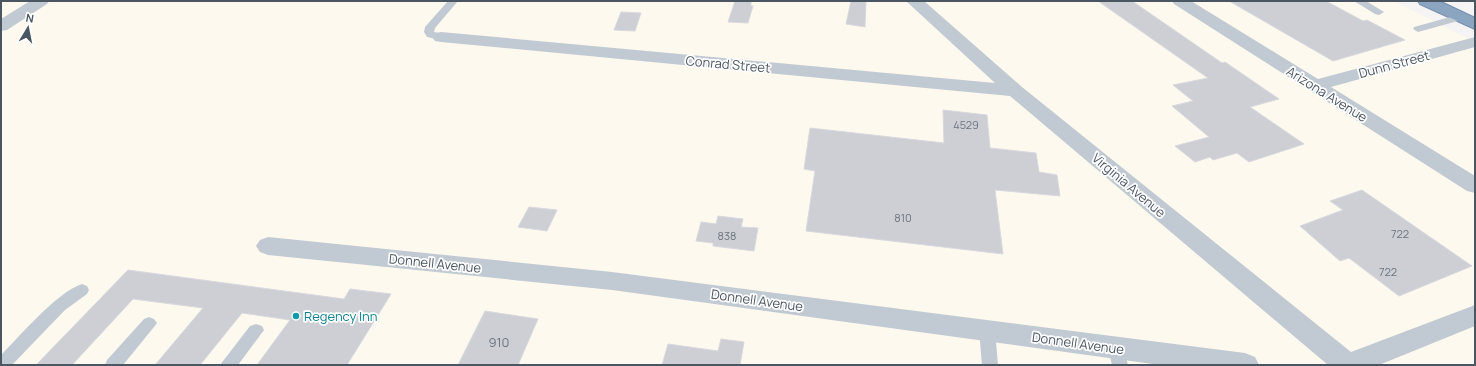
<svg xmlns="http://www.w3.org/2000/svg" width="1476" height="366" font-family="Manrope,sans-serif">
  <style>
    .commercial { fill: #fdf9ef }
    .building { fill: #cdcfd5; stroke: #d7d9de }
    .lines { fill: none; stroke-linecap: round; stroke-linejoin: round }
    .highway-casing { stroke: #7690ad; stroke-width: 2 }
    .lane { fill: #c1cad2; fill-rule: evenodd }
    .street { fill: #c1cad2; fill-rule: evenodd }
    .highway { fill: #8ba5c1; fill-rule: evenodd }
    .culture-dot { fill: #0f9aa8; stroke: #fff; stroke-width: 1.5 }
    .labels { text-anchor: middle; dominant-baseline: central; stroke-width: 3.5; stroke-linejoin: round; paint-order: stroke }
    .number-label { font-size: 11px; fill: #6b747e }
    .street-label { font-size: 13px; fill: #4a5661; stroke: #fff }
    .culture-label { font-size: 13px; fill: #0d838f; stroke: #fff; text-anchor: start }
    .near-number-label { font-size: 13px; fill: #6b747e }
  </style>
  <rect width="100%" height="100%" fill="#f5f3f3"/>
  <path class="commercial" d="M1 1H1394L1475 42V365H1Z"/>
  <path class="building" d="M735 1H751V6H753L748 23 728 22Z
    M851 1H866L865 27 846 24Z
    M1098 1H1132L1222 63 1225 62 1279 99 1250 107 1304 144 1249 162 1237 153 1213 160 1210 157 1195 162 1175 146 1209 137 1172 106 1193 101 1173 85 1208 78Z
    M1229 1H1326L1363 21 1367 20 1405 40 1333 61Z
    M621 12 641 13 635 31 614 30Z
    M943 110 987 115 990 148 1036 153 1039 172 1057 175 1060 196 995 190 1003 254 806 231 815 171 804 169 810 128 944 143Z
    M1362 190 1472 266 1399 296 1349 258 1340 261 1300 226 1343 210 1330 201Z
    M529 207 557 210 547 231 518 227Z
    M718 216 743 219 741 227 758 228 754 251 713 246V243L696 241 701 222 716 224Z
    M128 270 344 299 350 289 391 294 347 365H257L290 320 242 313 200 365H155L203 308 133 299 72 365H36Z
    M485 311 538 319 518 365H458Z
    M721 339 744 342 740 365H662L668 344 718 351Z"/>
  <g class="lines">
    <defs>
      <path id="highway" d="M1418 1H1439L1475 18V29L1420 4Z"/>
    </defs>
    <use href="#highway" class="highway-casing"/>
    <path class="lane" d="M448 1H458L435 28 434 32 445 35 446 37 441 40 427 37 424 32 425 27Z
      M1354 1H1366L1384 12 1379 15 1375 14Z
      M1461 14 1465 15 1466 17 1465 19 1418 32 1413 29 1414 27Z
      M82 284 87 286 89 290 87 294 65 310 12 365H1V355C21 335 57 292 82 284Z
      M149 317 154 319 157 323 154 327 123 365H105L107 360 144 319Z
      M256 324 262 326 264 330 238 365H220L250 326Z
      M987 324 993 326 995 330 998 365H982L979 330 981 326Z
      M1116 341 1122 343 1128 365H1112L1108 348 1110 343Z"/>
    <path class="street" d="M30 1H49L47 4 7 30 1 31V19Z
      M906 1H924L1022 87 1351 352 1475 305V326L1379 365H1328L1010 96 441 42 435 41 432 37 435 33 441 32 995 83Z
      M1172 1H1191L1318 79 1475 37V47L1331 87 1475 176V193L1467 191 1174 4Z
      M268 237 612 272 1245 353 1255 357 1259 365H1160L612 290 268 255 260 252 256 246 260 240Z"/>
    <use href="#highway" class="highway"/>
  </g>
  <circle class="culture-dot" cx="296" cy="316" r="4"/>
  <g class="labels">
    <g class="number-label">
      <text x="966" y="124">4529</text>
      <text x="903" y="217">810</text>
      <text x="1400" y="233">722</text>
      <text x="727" y="235">838</text>
      <text x="1388" y="271">722</text>
    </g>
    <g class="street-label">
      <text transform="translate(728 64) rotate(5)">Conrad Street</text>
      <text transform="translate(1394 64) rotate(-15)">Dunn Street</text>
      <text transform="translate(1327 94) rotate(32)">Arizona Avenue</text>
      <text transform="translate(1129 185) rotate(40)">Virginia Avenue</text>
      <text transform="translate(435 263) rotate(6)">Donnell Avenue</text>
      <text transform="translate(757 300) rotate(8)">Donnell Avenue</text>
      <text transform="translate(1078 343) rotate(8)">Donnell Avenue</text>
    </g>
    <g class="culture-label">
      <text x="304" y="316">Regency Inn</text>
    </g>
    <g class="near-number-label">
      <text x="499" y="342">910</text>
    </g>
  </g>
  <rect width="1476" height="366" fill="none" stroke="#4a5661" stroke-width="4"/>
  <g transform="translate(28 28) rotate(10)" stroke="#ffffff" stroke-width="3" paint-order="stroke">
  <path d="M0-3L7 15L0 10L-7 15Z" fill="#4a5661"/>
  <text y="-6" font-size="11" font-weight="bold" text-anchor="middle" fill="#4a5661">N</text>
  </g>
</svg>
